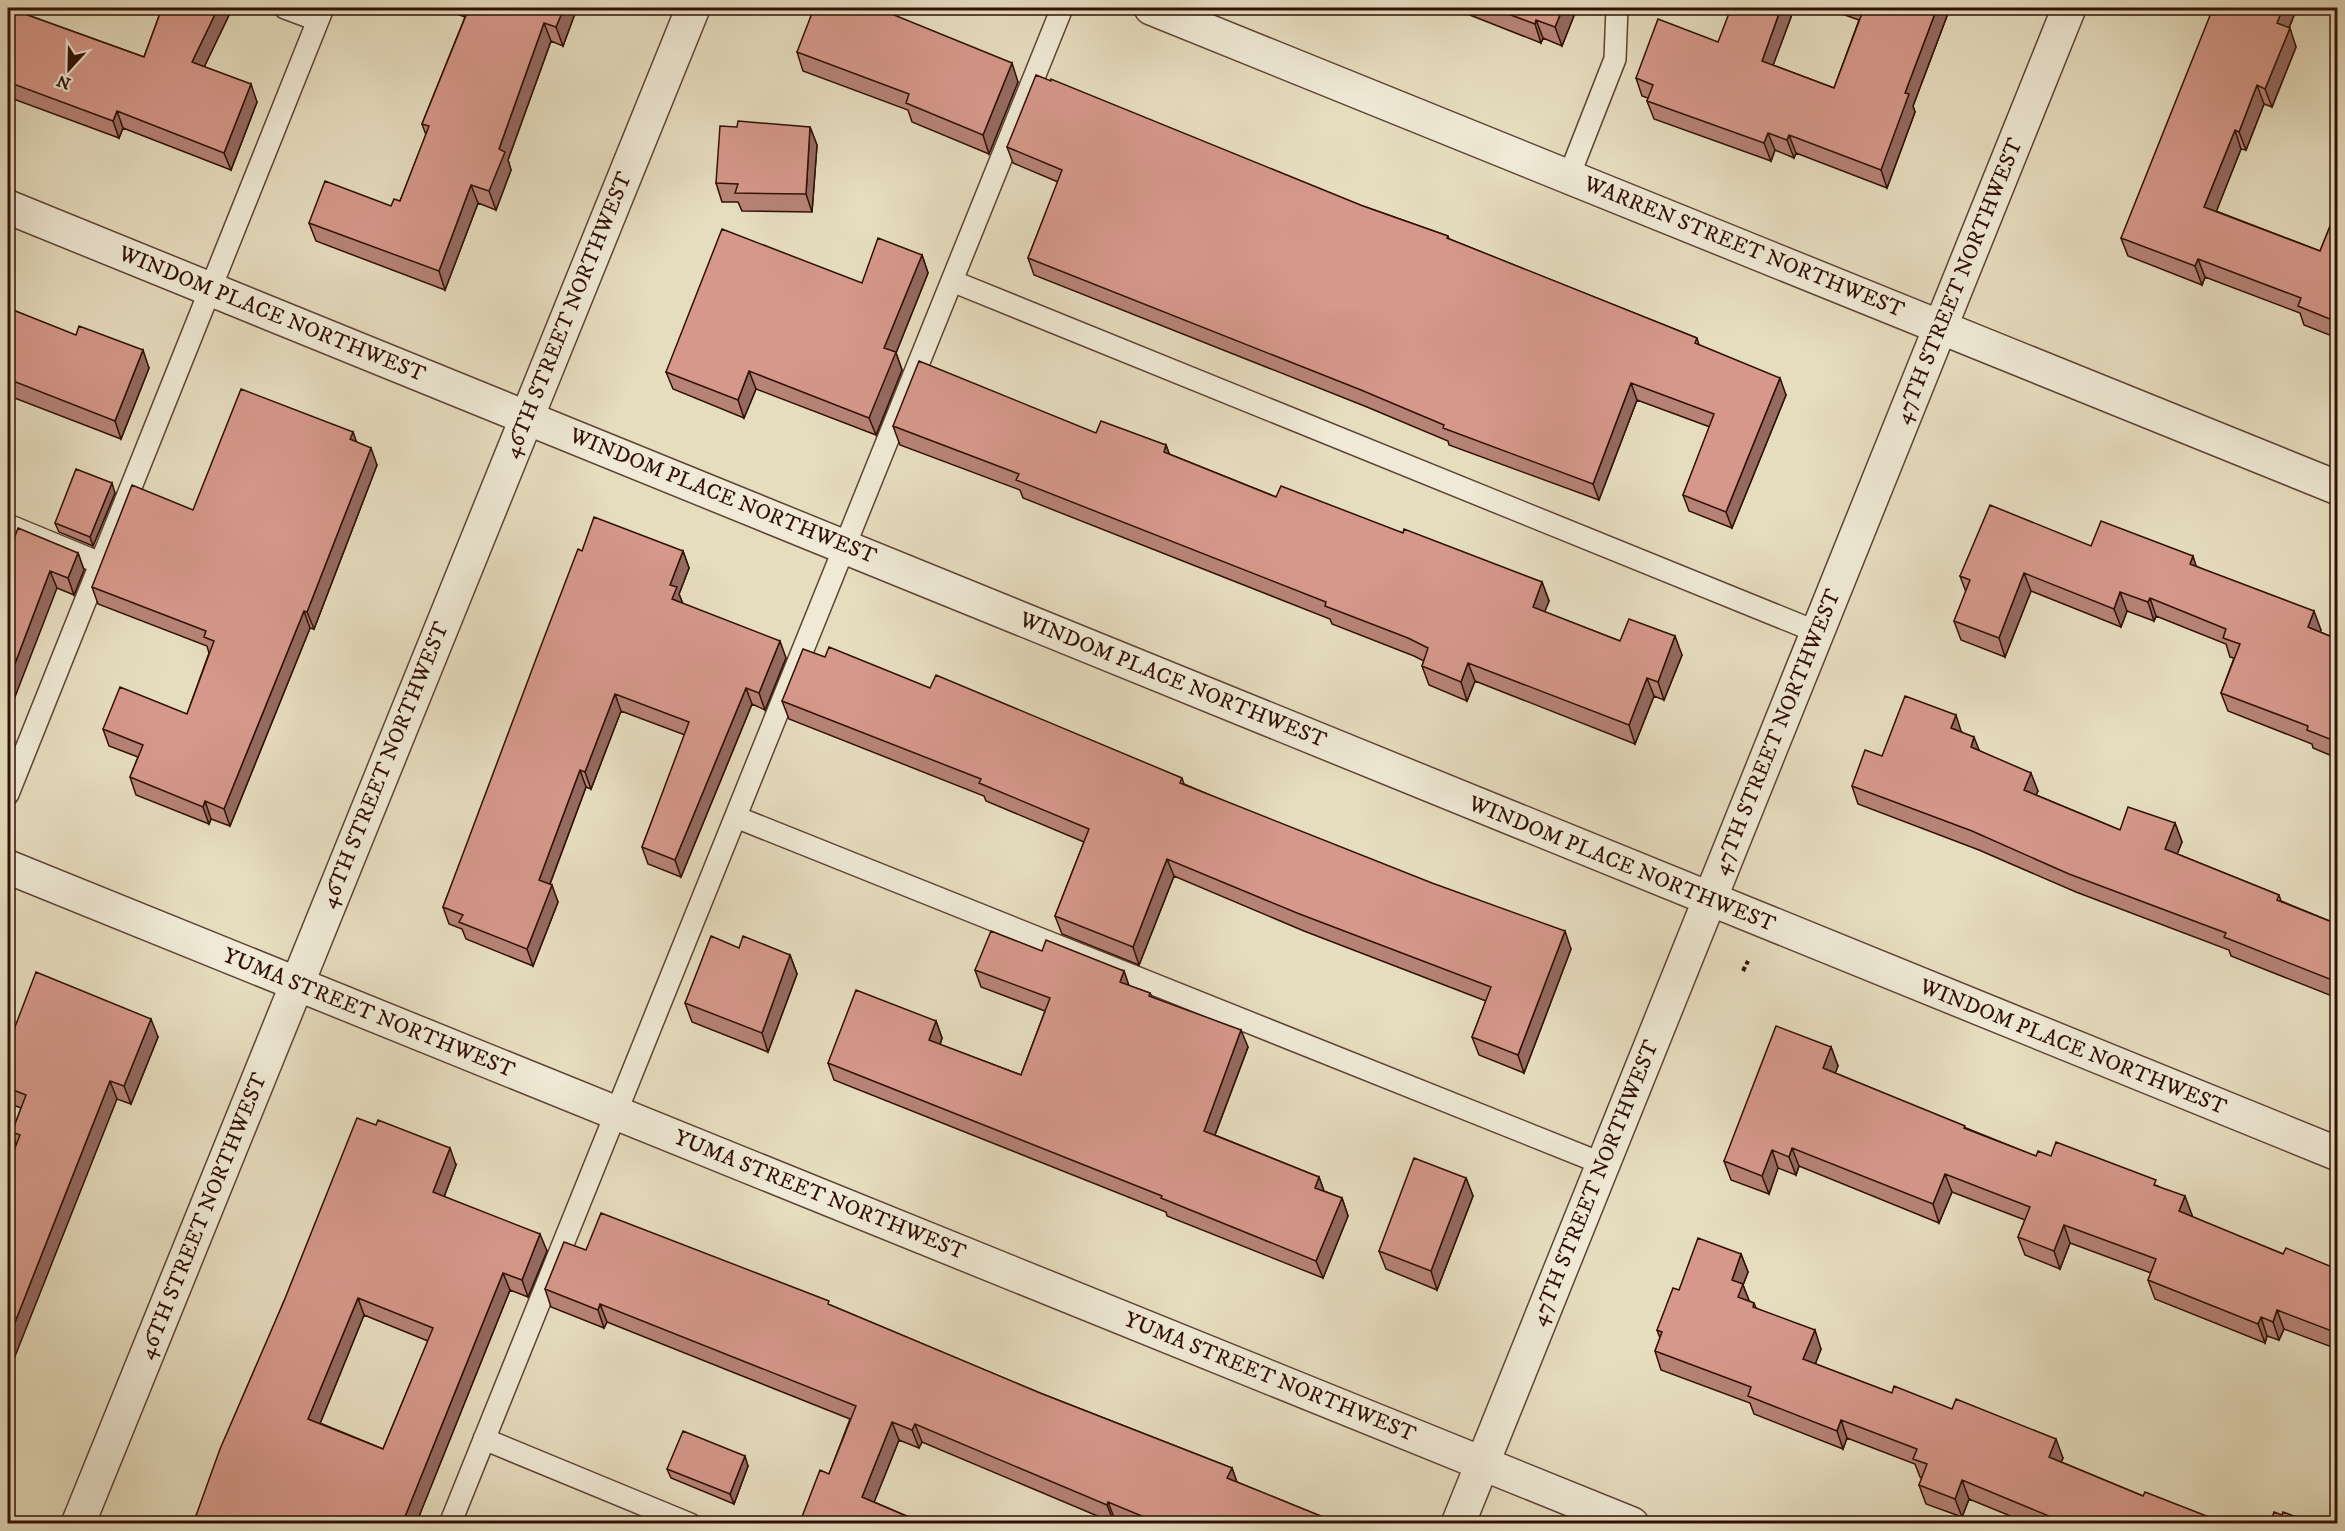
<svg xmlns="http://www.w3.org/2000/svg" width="2345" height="1531" font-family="'IM FELL DW Pica',serif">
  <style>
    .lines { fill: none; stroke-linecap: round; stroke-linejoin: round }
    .service-casing { stroke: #5e4434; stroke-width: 24 }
    .minor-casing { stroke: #5e4434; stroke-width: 36 }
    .tertiary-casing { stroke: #5e4434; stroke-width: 36 }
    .path { stroke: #311105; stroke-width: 4; stroke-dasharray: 4.5 3; stroke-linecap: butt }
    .service { stroke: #efe9d5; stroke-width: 21 }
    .minor { stroke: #efe9d5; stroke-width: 33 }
    .tertiary { stroke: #efe9d5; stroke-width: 33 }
    .wall { fill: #b78377; stroke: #311105; stroke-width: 1.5; fill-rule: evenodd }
    .shaded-wall { fill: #956a61; stroke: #311105; stroke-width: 1.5 }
    .building { fill: #d5988a; stroke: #311105; stroke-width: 1.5; fill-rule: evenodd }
    .labels { text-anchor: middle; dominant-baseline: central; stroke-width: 4.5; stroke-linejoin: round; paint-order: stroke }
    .street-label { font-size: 22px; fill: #311105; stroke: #efe9d5 }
  </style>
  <rect width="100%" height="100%" fill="#e6ddbf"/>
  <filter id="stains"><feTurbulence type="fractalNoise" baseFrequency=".00333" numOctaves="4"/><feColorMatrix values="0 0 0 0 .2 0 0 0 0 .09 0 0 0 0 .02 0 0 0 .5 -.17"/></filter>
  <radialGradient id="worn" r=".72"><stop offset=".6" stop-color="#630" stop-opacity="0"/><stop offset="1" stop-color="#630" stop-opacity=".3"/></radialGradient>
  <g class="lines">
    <defs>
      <path id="service" d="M285 8 317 20
        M1569 176 1615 59 1617 8
        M952 281 1817 632
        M8 525 100 563
        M8 794 323 8
        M736 817 1603 1164
        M484 1439 690 1524
        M450 1524 1062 8"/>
      <path id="minor" d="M1151 8 2338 488
        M8 207 2338 1154
        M8 867 1632 1524
        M1458 1524 2069 8"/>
      <path id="tertiary" d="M78 1524 693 8"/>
    </defs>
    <use href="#service" class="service-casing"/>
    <use href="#minor" class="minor-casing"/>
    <use href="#tertiary" class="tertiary-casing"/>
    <path class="path" d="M1743 971 1748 961"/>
    <use href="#service" class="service"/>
    <use href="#minor" class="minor"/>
    <use href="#tertiary" class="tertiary"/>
  </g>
  <path class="wall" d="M8 8 144 57 162 8H228L230 13 204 67 257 102 231 170 123 128 119 138 8 97Z
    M445 8H577L563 46 551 41 508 160 511 170 496 210 478 203 445 290 316 241 309 223 391 206 400 201 426 135 422 124 465 17 446 10Z
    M1452 8H1577L1562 46 1543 38 1541 43Z
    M1837 8H1950L1913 106 1915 112 1887 188 1796 153 1794 158 1775 150 1771 161 1654 119 1647 101 1648 98 1642 96 1636 78 1718 42 1791 17 1773 65 1834 88 1859 20 1839 13Z
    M2297 8 2289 28 2296 47 2272 107 2264 104 2246 150 2241 149 2216 211 2320 251 2337 209V338L2304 325 2300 313 2205 277 2202 285 2128 256 2121 238Z
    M797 52 1018 82 989 154 912 122 908 110 803 71Z
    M737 127H810L817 145 812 212 742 211 738 202H722L716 183Z
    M1007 147 1363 206 1448 236 1449 239 1697 338 1699 345 1786 395 1732 528 1689 511 1683 495 1710 427 1637 400 1599 500 1449 445 1448 441 1367 407 1034 275 1028 258 1058 182 1013 163Z
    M922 255 928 273 896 353 902 370 876 435 756 389 744 418 673 389 666 372Z
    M8 308 149 368 121 439 12 397 8 408Z
    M893 426 1096 433 1166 445 1169 454 1276 497 1403 533 1542 582 1549 601 1544 612 1620 641 1682 655 1664 700 1654 696 1635 744 1475 681 1467 701 1429 685 1422 666 1424 661 1414 656 1332 624 1330 619 1023 498 1020 490 900 445Z
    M353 432 356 442 377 465 314 629 310 628 230 826 211 819 209 824 136 795 130 777 138 757 109 746 103 729 187 714 209 653 207 646 98 604 92 587 193 510Z
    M115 493 93 546 59 532 55 523Z
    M582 551H683L689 568 679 594 683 604 786 658 765 710 752 704 681 877 648 864 642 847 685 735 621 711 591 789 586 787 550 884 558 902 533 966 466 939 462 929 449 924 443 907Z
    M78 553 84 570 74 595 57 588 8 555Z
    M2196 566 2321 630 2320 632 2337 639V758L2313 748 2312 744 2228 711 2221 693 2234 658 2230 657 2226 644 2156 616 2154 621 2127 611 2121 627 2031 591 2005 657 1961 640 1954 621 1966 592 1960 576Z
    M825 657 930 688 1182 778 1184 784 1571 949 1524 1073 1479 1055 1472 1037 1486 1001 1304 931 1174 876 1139 965 1062 934 1055 916 1084 842 986 801 984 796 789 719 782 701Z
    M1962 732 1979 750 2038 791 2036 795 2120 830 2175 823 2182 842 2177 854 2279 895 2281 901 2337 924V998L2231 956 2229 950 2076 892 1979 850 1858 804 1852 786 1882 756Z
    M739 948 790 955 797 974 768 1052 692 1022 685 1003Z
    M1042 951 1124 971 1129 986 1150 993 1152 997 1248 1047 1215 1135 1319 1177 1324 1191 1342 1198 1348 1216 1323 1278 1167 1216 1166 1212 834 1080 828 1063 936 1021 942 1038 940 1045 1021 1075 1045 1011 981 987 975 970Z
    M158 1037 131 1104 117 1099 16 1144 12 1132 21 1108 8 1103V1045Z
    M1831 1047 1838 1066 1835 1073 1966 1128 2036 1156H2051L2158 1186 2192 1215 2191 1217 2283 1254 2337 1269V1349L2284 1329 2279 1340 2267 1336 2265 1343 2155 1299 2148 1280 2151 1273 2070 1243 2060 1269 2025 1255 2018 1237 2025 1220 1952 1192 1939 1223 1799 1166 1796 1175 1778 1168 1769 1194 1731 1180 1724 1161Z
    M456 1165 444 1197 547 1251 528 1297 510 1290 416 1523 193 1524 284 1301ZM364 1315 428 1341 383 1449 320 1423Z
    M1466 1178 1473 1196 1437 1290 1386 1269 1379 1251Z
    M586 1250 830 1305 1040 1393 1232 1468 1237 1482 1328 1519 1330 1524H1122L1115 1520 1114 1523 922 1442 919 1448 899 1440 874 1502 925 1524H800V1522L829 1474 850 1419 607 1322 604 1328 551 1307 545 1289Z
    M1741 1254 1748 1272 1743 1285 1749 1301 1754 1303 1756 1308 1821 1349 1815 1364 2063 1458 2061 1462 2143 1496 2227 1524H2030L1969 1499 1962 1517 1926 1504 1919 1485 1922 1478 1920 1477 1915 1464 1847 1438 1843 1449 1754 1414 1750 1403 1661 1370 1655 1351 1660 1338 1657 1330 1679 1290Z
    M748 1466 734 1504 671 1478 667 1469Z"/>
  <path class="shaded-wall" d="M218 8H228L230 13 198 80 192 62Z
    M564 8H577L563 46 556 27Z
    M1563 8H1577L1562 46 1555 27Z
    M1781 8H1788L1791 17 1768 79 1762 61Z
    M1937 8H1950L1913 106 1915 112 1887 188 1881 170 1905 93Z
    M2283 8H2297L2283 42 2277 23Z
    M1536 20 1543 38 1541 43 1535 24Z
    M544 23 551 41 508 160 511 170 496 210 489 191 499 149Z
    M2290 28 2296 47 2272 107 2265 89Z
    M1012 63 1018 82 989 154 983 135Z
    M251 84 257 102 231 170 224 153Z
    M2257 85 2264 104 2246 150 2239 132Z
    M117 111 123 128 119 138 113 121Z
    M810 127 817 145 812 212 806 194Z
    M2235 130 2241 149 2211 225 2204 207Z
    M1768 133 1775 150 1771 161 1764 143Z
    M1789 135 1796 153 1794 158 1787 140Z
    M471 185 478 203 445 290 439 271Z
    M922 255 928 273 896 353 902 370 876 435 869 418 884 348Z
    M2198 259 2205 277 2202 285 2195 266Z
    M143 350 149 368 121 439 115 421Z
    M749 371 756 389 744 418 738 400Z
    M1780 378 1786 395 1732 528 1726 512Z
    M1631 383 1637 400 1599 500 1593 484Z
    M8 384 12 397 8 408Z
    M353 432 359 449 350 439Z
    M1166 445 1173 464 1164 452Z
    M371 448 377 465 314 629 307 612Z
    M112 483 115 493 93 546 90 537Z
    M683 551 689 568 679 594 683 604 672 599 670 585Z
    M78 553 84 570 74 595 68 578Z
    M2193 556 2199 575 2190 564Z
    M50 571 57 588 8 715V682Z
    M2024 573 2031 591 2005 657 1999 638Z
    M1542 582 1549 601 1539 626 1533 607Z
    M2120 592 2127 611 2121 627 2114 609Z
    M2150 598 2156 616 2154 621 2148 602Z
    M304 611 310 628 230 826 224 809Z
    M2314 611 2321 630 2315 646 2308 627Z
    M1675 636 1682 655 1664 700 1658 682Z
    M780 641 786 658 765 710 759 693Z
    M1468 663 1475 681 1467 701 1461 682Z
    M1647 678 1654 696 1635 744 1629 725Z
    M746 688 752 704 681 877 675 860Z
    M615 694 621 711 591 789 585 772Z
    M1956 715 1962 734 1951 728Z
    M1974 737 1981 755 1971 747Z
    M580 770 586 787 545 897 539 880Z
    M2031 773 2038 791 2030 809 2024 790Z
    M205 801 211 819 209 824 203 807Z
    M2175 823 2182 842 2172 867 2165 849Z
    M1167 859 1174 876 1139 965 1133 947Z
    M552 885 558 902 533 966 527 949Z
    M1565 931 1571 949 1524 1073 1518 1055Z
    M790 955 797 974 768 1052 762 1033Z
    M1124 971 1130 989 1120 982Z
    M151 1019 158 1037 131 1104 124 1086Z
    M936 1021 942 1038 935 1058 929 1040Z
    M1241 1030 1248 1047 1210 1148 1204 1131Z
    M1831 1047 1838 1066 1830 1087 1823 1068Z
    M110 1081 117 1099 8 1374V1340Z
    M450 1148 456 1165 439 1210 433 1192Z
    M1792 1148 1799 1166 1796 1175 1789 1157Z
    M1772 1150 1778 1168 1769 1194 1762 1176Z
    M1945 1174 1952 1192 1939 1223 1933 1204Z
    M1319 1177 1325 1194 1315 1188Z
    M1466 1178 1473 1196 1437 1290 1431 1271Z
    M2185 1196 2192 1215 2186 1230 2179 1211Z
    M1342 1198 1348 1216 1323 1278 1316 1261Z
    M2064 1225 2070 1243 2060 1269 2054 1251Z
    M540 1234 547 1251 528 1297 522 1280Z
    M1741 1254 1748 1272 1743 1285 1750 1303 1744 1316 1732 1280Z
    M503 1273 510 1290 416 1524 404 1519Z
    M358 1298 364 1315 315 1436 308 1419Z
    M600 1304 607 1322 604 1328 598 1310Z
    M2277 1310 2284 1329 2279 1340 2273 1322Z
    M2261 1317 2267 1336 2265 1343 2258 1324Z
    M1815 1330 1821 1349 1810 1378 1803 1359Z
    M1841 1420 1847 1438 1843 1449 1837 1431Z
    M892 1422 899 1440 869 1515 862 1497Z
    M915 1424 922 1442 919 1448 912 1430Z
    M2056 1439 2063 1458 2056 1475 2049 1457Z
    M745 1456 748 1466 734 1504 730 1494Z
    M1232 1468 1238 1486 1227 1478Z
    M1962 1480 1969 1499 1962 1517 1955 1499Z
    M1108 1502 1115 1520 1114 1523 1107 1505Z"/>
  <path class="building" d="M8 8 144 57 162 8H218L192 62 251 84 224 153 117 111 113 121 8 82Z
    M469 8H564L556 27 544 23 499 149 505 152 489 191 471 185 439 271 309 223 325 181 391 206 394 199 400 201 429 126 422 124Z
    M814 8H877L1012 63 983 135 906 103 909 94 797 52Z
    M1492 8H1563L1555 27 1536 20 1535 24Z
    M1731 8H1781L1762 61 1834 88 1864 8H1937L1905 93 1909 94 1881 170 1789 135 1787 140 1768 133 1764 143 1647 101 1653 85 1636 78 1658 19 1718 42Z
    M2213 8H2283L2277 23 2290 28 2265 89 2257 85 2239 132 2235 130 2204 207 2320 251 2337 209V322L2298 306 2301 298 2198 259 2195 266 2121 238Z
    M1036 75 1051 81V79L1363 206 1448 236 1447 238 1697 338 1695 343 1780 378 1726 512 1683 495 1714 414 1631 383 1593 484 1443 428 1444 425 1361 390 1028 258 1062 170 1007 147Z
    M738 121 810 127 806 194 735 193 738 184 716 183 720 126 737 127Z
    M722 229 862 283 878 238 922 255 884 348 896 352 869 418 749 371 738 400 666 372Z
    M8 308 76 335 79 326 143 350 115 421 8 379Z
    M919 361 1096 433 1101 421 1166 445 1164 452 1276 497 1281 486 1403 533 1404 529 1542 582 1533 607 1620 641 1629 619 1675 636 1658 682 1647 678 1629 725 1468 663 1461 682 1422 666 1428 648 1408 638 1325 606 1326 602 1016 480 1019 474 893 426Z
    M241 389 353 432 350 439 371 448 307 612 304 611 224 809 205 801 203 807 130 777 143 745 103 729 120 687 187 714 214 641 204 637 206 631 92 587 132 485 193 510Z
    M76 469 112 483 90 537 55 523Z
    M1990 505 2091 546 2101 521 2193 556 2190 564 2314 611 2308 627 2337 639V742L2307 730 2308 726 2221 693 2240 644 2223 638 2226 629 2150 598 2148 602 2120 592 2114 609 2024 573 1999 638 1954 621 1970 580 1960 576Z
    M594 517 683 551 670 585 677 587 672 599 780 641 759 693 746 688 675 860 642 847 689 722 615 694 585 772 580 770 539 880 552 885 527 949 459 922 463 915 443 907 539 651 578 549 582 551Z
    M18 528 78 553 68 578 50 571 8 682V555Z
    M829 647 930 688 936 675 1182 778 1180 783 1432 883 1565 931 1518 1055 1472 1037 1491 987 1297 913 1167 859 1133 947 1055 916 1089 829 979 783 981 779 782 701 803 649 825 657Z
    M1905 696 1956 715 1951 728 1974 737 1971 747 2031 773 2024 790 2120 830 2128 807 2175 823 2165 849 2279 895 2277 900 2337 924V982L2224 937 2226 933 2069 874 1972 831 1852 786 1865 750 1882 756Z
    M991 931 1042 951 1046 940 1124 971 1120 982 1150 993 1149 996 1241 1030 1204 1131 1319 1177 1315 1188 1342 1198 1316 1261 1161 1198 1162 1196 828 1063 856 990 936 1021 929 1040 1021 1075 1050 998 975 970Z
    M711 936 739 948 743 936 790 955 762 1033 685 1003Z
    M36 972 151 1019 124 1086 110 1081 8 1340V1166L20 1135 12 1132 26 1095 8 1088V1045Z
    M1776 1026 1831 1047 1823 1068 1965 1126 1964 1128 2036 1156 2038 1151 2051 1156 2056 1142 2156 1180 2154 1185 2185 1196 2179 1211 2283 1254 2286 1248 2337 1269V1333L2277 1310 2273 1322 2261 1317 2258 1324 2148 1280 2156 1259 2064 1225 2054 1251 2018 1237 2030 1207 1945 1174 1933 1204 1792 1148 1789 1157 1772 1150 1762 1176 1724 1161Z
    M357 1118 376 1125 378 1120 450 1148 433 1192 540 1234 522 1280 503 1273 404 1519 417 1524H193L220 1449 284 1301ZM358 1298 433 1328 383 1449 308 1419Z
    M1414 1158 1466 1178 1431 1271 1379 1251Z
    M601 1213 829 1301 828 1304 1040 1393 1232 1468 1227 1478 1328 1519 1326 1524H1161L1108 1502 1107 1505 915 1424 912 1430 892 1422 862 1497 925 1524H803L800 1522 820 1470 829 1474 856 1406 600 1304 598 1310 545 1289 564 1242 586 1250Z
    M1698 1238 1741 1254 1732 1280 1743 1284 1738 1297 1754 1303 1753 1307 1815 1330 1803 1359 1892 1393 1894 1386 1952 1409 1956 1399 2056 1439 2049 1457 2143 1496 2145 1492 2227 1524H2068L1962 1480 1955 1499 1919 1485 1927 1464 1913 1459 1917 1449 1841 1420 1837 1431 1748 1396 1751 1387 1655 1351 1662 1332 1657 1330 1673 1288 1679 1290Z
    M683 1431 745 1456 730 1494 667 1469Z
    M2274 1512 2282 1515 2283 1512 2315 1524H2270Z"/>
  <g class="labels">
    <g class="street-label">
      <text transform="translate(1744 247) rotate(22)">WARREN STREET NORTHWEST</text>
      <text transform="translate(1959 281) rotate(-68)">47TH STREET NORTHWEST</text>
      <text transform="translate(272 314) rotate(22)">WINDOM PLACE NORTHWEST</text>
      <text transform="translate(568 315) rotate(-68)">46TH STREET NORTHWEST</text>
      <text transform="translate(723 496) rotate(22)">WINDOM PLACE NORTHWEST</text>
      <text transform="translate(1173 680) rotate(22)">WINDOM PLACE NORTHWEST</text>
      <text transform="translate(1777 732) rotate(-68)">47TH STREET NORTHWEST</text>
      <text transform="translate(385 765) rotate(-68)">46TH STREET NORTHWEST</text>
      <text transform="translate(1622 864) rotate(22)">WINDOM PLACE NORTHWEST</text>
      <text transform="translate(369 1013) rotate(22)">YUMA STREET NORTHWEST</text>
      <text transform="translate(2073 1047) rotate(22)">WINDOM PLACE NORTHWEST</text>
      <text transform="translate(1595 1183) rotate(-68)">47TH STREET NORTHWEST</text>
      <text transform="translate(820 1195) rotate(22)">YUMA STREET NORTHWEST</text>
      <text transform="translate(203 1216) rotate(-68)">46TH STREET NORTHWEST</text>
      <text transform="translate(1270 1377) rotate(22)">YUMA STREET NORTHWEST</text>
    </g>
  </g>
  <rect width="2345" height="1531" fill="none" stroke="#e6ddbf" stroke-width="30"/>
  <rect x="9" y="9" width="2327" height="1513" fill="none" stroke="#311105" stroke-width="3"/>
  <rect x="15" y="15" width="2315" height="1501" fill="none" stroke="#311105" stroke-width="1.5"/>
  <g transform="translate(69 69) rotate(202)" stroke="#efe9d5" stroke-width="4.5" paint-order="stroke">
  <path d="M0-4.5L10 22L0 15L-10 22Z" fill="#311105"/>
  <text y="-9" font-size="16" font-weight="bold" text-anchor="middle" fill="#311105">N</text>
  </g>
  <rect width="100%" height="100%" filter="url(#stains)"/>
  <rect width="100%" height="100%" fill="url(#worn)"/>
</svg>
